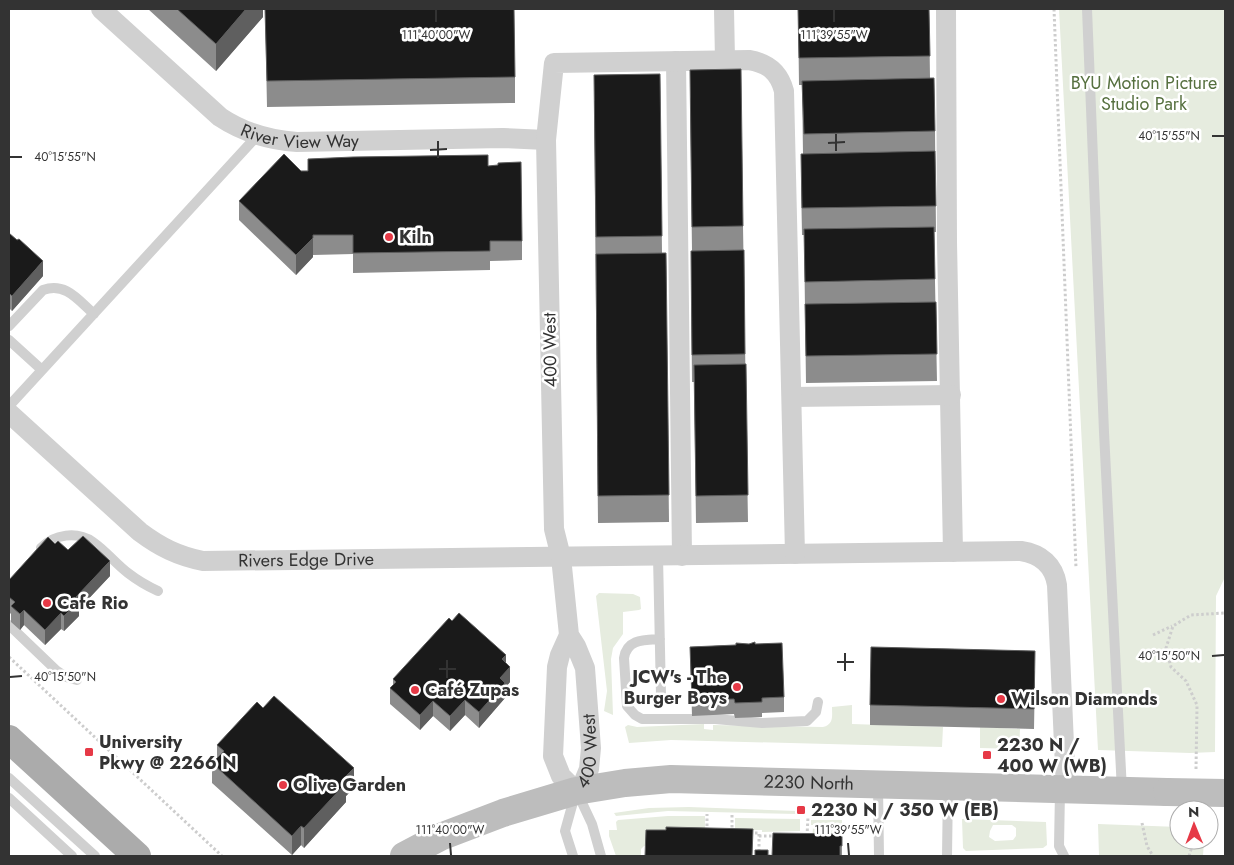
<svg xmlns="http://www.w3.org/2000/svg" width="1234" height="865" font-family="Jost,sans-serif">
  <style>
    .green { fill: #e6ecdf; fill-rule: evenodd }
    .lines { fill: none; stroke-linecap: round; stroke-linejoin: round }
    .path { stroke: #cdcdcd; stroke-width: 3; stroke-dasharray: 2.5 2.5; stroke-linecap: butt }
    .service { stroke: #d0d0d0; stroke-width: 10 }
    .minor { stroke: #d0d0d0; stroke-width: 20 }
    .secondary { stroke: #bdbdbd; stroke-width: 28 }
    .primary { stroke: #ababab; stroke-width: 28 }
    .secondary-bridge { stroke: #bdbdbd; stroke-width: 28 }
    .wall { fill: #8c8c8c }
    .shaded-wall { fill: #5f5f5f }
    .building { fill: #1a1a1a; stroke: #5f5f5f }
    .ticks { fill: none; stroke: #333; stroke-width: 2 }
    .poi-dot { fill: #e63946; stroke: #fff; stroke-width: 2 }
    .labels { text-anchor: middle; dominant-baseline: central; stroke-width: 5; stroke-linejoin: round; paint-order: stroke }
    .park-label { font-size: 18px; fill: #56703f; stroke: #fff }
    .street-label { font-size: 18px; fill: #333; stroke: #fff }
    .poi-label { font-size: 18px; font-weight: bold; fill: #333; stroke: #fff; text-anchor: start }
    .ticks-label { font-size: 12px; text-anchor: middle; fill: #333; stroke: #fff; stroke-width: 5; stroke-linejoin: round; paint-order: stroke }
  </style>
  <rect width="100%" height="100%" fill="#fff"/>
  <path class="green" d="M1059 9H1225V577L1216 596 1215 752 1190 753 1098 750Z
    M599 593 633 594 640 597 641 609 639 610 623 612V634L613 648 611 659 613 715 604 711 607 691 596 596Z
    M852 705V724L943 727 942 747 671 740 629 743 625 727 628 725 637 727 704 724V729L713 730V725L823 727C834 724 832 716 832 707Z
    M980 727 1020 729 1019 749 980 748Z
    M689 807 797 811V814L668 811 616 816 614 813 649 808Z
    M668 816H705V830L644 846 641 849V856H616L609 836V830H617L616 822 618 820Z
    M735 818 800 819V831L762 832V830H735Z
    M962 819 1046 822 1047 845 1043 848 966 851 963 848ZM993 825H1012L1016 828V836L1013 840 995 841 989 837 990 831Z
    M811 820H842V844L812 843 813 827 823 828V825H811Z
    M1098 824 1179 827V840H1204L1203 856H1099Z"/>
  <g class="lines">
    <path class="path" d="M1054 9 1076 568
      M1153 635 1172 626
      M9 657 222 856
      M1196 769 1197 705 1186 681 1171 667 1166 648 1173 626 1191 615 1225 613
      M732 815V832
      M1142 823 1147 846 1153 856
      M707 831V814
      M750 833H759V852H769V856
      M759 836H776
      M807 836 808 817
      M1189 856 1194 840"/>
    <path class="service" d="M1087 9 1104 432 1122 791
      M9 326 43 290C66 282 78 300 94 314
      M9 340 42 370
      M9 406 257 136
      M41 548C54 534 77 531 93 542 106 551 116 564 128 573 137 580 147 586 158 591
      M658 556 661 696
      M9 625 57 671 66 677 77 680
      M660 639C644 640 627 639 624 658L627 706 635 715 642 719H715L762 723 807 721 816 712 818 702
      M9 778 95 856
      M878 786 879 856
      M1060 791 1059 846 1064 856
      M577 792 592 824 601 856
      M9 798 72 856
      M573 856 565 831 575 795
      M947 856 948 787"/>
    <g class="minor">
      <path id="s1" d="M101 9 220 117C244 133 268 140 297 142L503 138 546 140"/>
      <path d="M724 9 725 60"/>
      <path d="M946 9 947 242 953 552"/>
      <path d="M676 61 682 556"/>
      <path d="M792 397 951 395"/>
      <path id="s2" d="M9 413 140 532C160 547 178 556 203 561L1021 551C1041 554 1054 565 1057 585L1066 790"/>
      <path id="s3" d="M569 635 560 655 557 667 553 756 561 776 576 791 584 781 589 769 591 748 585 668 576 646 569 635 561 557 554 529 546 140 554 63 749 60C768 63 779 72 784 91L795 554"/>
    </g>
    <path class="secondary" id="s4" d="M404 856 440 837 503 813 576 791 625 783 671 779 1167 792"/>
    <path class="primary" d="M9 739 137 856"/>
    <path class="secondary-bridge" d="M1167 792 1225 793"/>
  </g>
  <path class="wall" d="M148 9H263V17L216 71Z
    M265 9 515 77V103L267 107Z
    M798 9H929L930 78 935 131 936 232H934L937 381 806 383 804 235H802L801 181V154H803L802 85H799Z
    M660 74 662 253H666L669 522 598 523 594 101Z
    M690 97 743 226 748 522 696 523 694 382H692L691 278 692 251Z
    M488 166 522 241V260L490 261V270L353 273V254L313 255V257L296 275 239 220V201L301 171Z
    M9 233 43 276 12 311 9 308Z
    M55 544 68 550 110 576 79 609V616L64 631 61 629 45 645 24 625 20 630 11 622V614L9 612V580Z
    M452 621 506 663 510 682 505 688V698L479 728 465 715 450 731 433 716 420 730 390 704V688L393 686V679Z
    M755 644 784 697V712L762 713V717L735 718 734 714 692 716 690 647Z
    M1035 671 1034 729 870 725V705Z
    M217 745 354 788 346 796V802L304 848 301 845 292 855 212 783V763L217 758Z
    M842 834V856H772Z"/>
  <path class="shaded-wall" d="M246 9H263V17L216 71V44Z
    M313 238V257L296 275V255Z
    M43 261V276L12 311V296Z
    M110 561V576L79 609V616L64 631V616L76 597Z
    M24 610V625L20 630V614Z
    M61 613V629L45 645V630Z
    M506 655V670L502 659Z
    M510 667V682L505 688V698L479 728V712L500 678Z
    M465 700V715L450 731V716Z
    M433 701V716L420 730V715Z
    M354 768V788L346 796V802L304 848V828L342 780Z
    M301 826V845L292 855V836Z"/>
  <path class="building" d="M177 9H246L216 44Z
    M265 9H514L515 77 267 81Z
    M798 9H929L930 56 799 58Z
    M741 69 743 226 692 227 690 70Z
    M660 74 662 236 596 237 594 75Z
    M934 78 935 131 804 134 802 81Z
    M935 151 936 206 802 208 801 154Z
    M284 154 301 171H308V159L353 157 488 155V166L498 165V163L521 162 522 241H490V251L353 253V235H313V238L296 255 239 201Z
    M934 227 935 279 805 282 804 229Z
    M9 233 17 240 19 239 43 261 12 296 9 293Z
    M744 250 745 354 692 355 691 251Z
    M666 253 669 495 598 496 596 254Z
    M936 302 937 354 806 356 805 304Z
    M746 364 748 495 696 496 694 365Z
    M83 536 110 561 76 597 79 601 64 616 61 613 45 630 24 610 20 614 11 606 15 602 9 597V580L48 537 55 544 58 541 68 550Z
    M459 613 506 655 502 659 510 667 500 678 505 683 479 712 465 700 450 716 433 701 420 715 390 688 396 682 393 679 449 618 452 621Z
    M755 642V644L782 643 784 697 762 698V702L735 703 734 699 692 700 690 647 736 645V643L749 644Z
    M871 647 1035 651 1034 709 870 705Z
    M274 696 354 768 342 780 346 783 304 828 301 826 292 836 212 763 224 751 217 745 257 702 263 708Z
    M666 827 753 829 752 856H645L646 830H666Z
    M773 833 842 834V846H840V856H772Z
    M755 850H768V856H755Z"/>
  <path class="ticks" d="M436 10V22M834 10V22M836 134V151M1212 136H1224M438 141V158M828 143 845 142M430 150 447 149M10 157H22M845 653V671M1212 656 1224 655M447 660V678M837 662H854M439 669H456M10 677 22 676M450 843 451 855M848 843 849 855"/>
  <g class="poi-dot">
    <circle cx="389" cy="237" r="5"/>
    <circle cx="47" cy="603" r="5"/>
    <circle cx="737" cy="687" r="5"/>
    <circle cx="415" cy="690" r="5"/>
    <circle cx="1001" cy="699" r="5"/>
    <rect x="84" y="747" width="10" height="10" rx="2.5"/>
    <rect x="982" y="750" width="10" height="10" rx="2.5"/>
    <circle cx="283" cy="785" r="5"/>
    <rect x="796" y="805" width="10" height="10" rx="2.5"/>
  </g>
  <g class="labels">
    <g class="park-label">
      <text x="1144" y="83">BYU Motion Picture<tspan x="1144" dy="21">Studio Park</tspan></text>
    </g>
    <g class="street-label">
      <text stroke="none"><textPath href="#s1" startOffset="245">River View Way</textPath></text>
      <text transform="translate(550 350) rotate(-91)">400 West</text>
      <text stroke="none"><textPath href="#s2" startOffset="350">Rivers Edge Drive</textPath></text>
      <text stroke="none"><textPath href="#s3" startOffset="210">400 West</textPath></text>
      <text stroke="none"><textPath href="#s4" startOffset="418">2230 North</textPath></text>
    </g>
    <g class="poi-label">
      <text x="399" y="237">Kiln</text>
      <text x="57" y="603">Cafe Rio</text>
      <text x="727" y="677" text-anchor="end">JCW's - The<tspan x="727" dy="21">Burger Boys</tspan></text>
      <text x="425" y="690">Café Zupas</text>
      <text x="1011" y="699">Wilson Diamonds</text>
      <text x="99" y="742">University<tspan x="99" dy="21">Pkwy @ 2266 N</tspan></text>
      <text x="997" y="745">2230 N /<tspan x="997" dy="21">400 W (WB)</tspan></text>
      <text x="293" y="785">Olive Garden</text>
      <text x="811" y="810">2230 N / 350 W (EB)</text>
    </g>
  </g>
  <g class="ticks-label">
    <text x="436" y="39">111°40'00"W</text>
    <text x="834" y="39">111°39'55"W</text>
    <text x="1169" y="140">40°15'55"N</text>
    <text x="65" y="161">40°15'55"N</text>
    <text x="1169" y="660">40°15'50"N</text>
    <text x="65" y="681">40°15'50"N</text>
    <text x="450" y="834">111°40'00"W</text>
    <text x="848" y="834">111°39'55"W</text>
  </g>
  <rect width="1234" height="865" fill="none" stroke="#333333" stroke-width="20"/>
  <g transform="translate(1194 825) rotate(359)"><circle r="24" fill="#ffffff" stroke="#adadad"/>
  <path d="M0-4L9 19L0 12L-9 19Z" fill="#e63946"/>
  <text y="-8" font-size="14" font-weight="bold" text-anchor="middle" fill="#333333">N</text>
  </g>
</svg>
